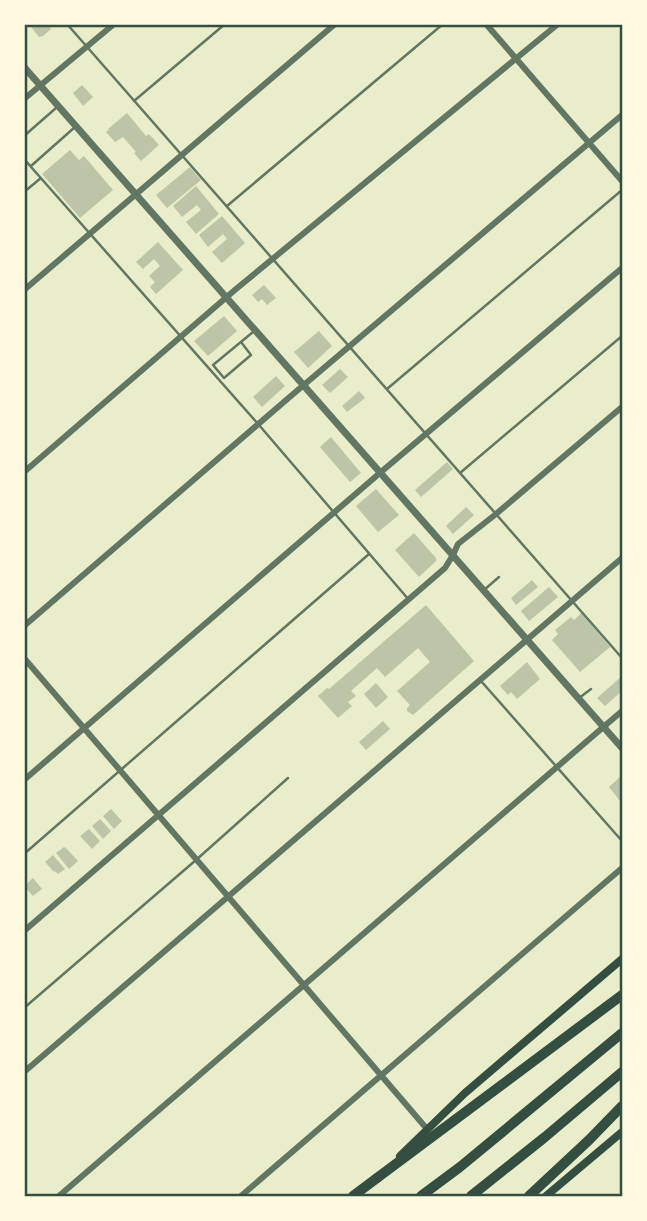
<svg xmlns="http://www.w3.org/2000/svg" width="647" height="1221" font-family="Lato,sans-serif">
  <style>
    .building { fill: #bcc5a7 }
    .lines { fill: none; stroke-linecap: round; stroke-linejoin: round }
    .service { stroke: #617663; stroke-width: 2.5 }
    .minor { stroke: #617663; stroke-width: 6 }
    .tertiary { stroke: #617663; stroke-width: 7 }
    .secondary { stroke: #344e41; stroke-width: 8 }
    .primary { stroke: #344e41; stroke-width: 10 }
    .motorway { stroke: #344e41; stroke-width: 10 }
    .neatline { fill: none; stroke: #344e41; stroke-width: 2.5 }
  </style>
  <rect width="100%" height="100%" fill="#e9edc9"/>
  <path class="building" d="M29 24H47L51 29 43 36 39 37Z
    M82 85 93 97 83 106 73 93Z
    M127 113 146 136 149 134 159 145 141 161 134 153 136 152 123 137 115 142 106 132 109 130 108 129Z
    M70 150 79 160 84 156 113 190 80 218 42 174Z
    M190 167 201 180 167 208 156 195Z
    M196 186 219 214 196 234 186 222 201 210 197 205 182 217 173 206Z
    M222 216 245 243 222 263 212 252 227 239 223 234 208 247 199 235Z
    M158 242 183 270 156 294 150 287 155 282 149 276 160 266 154 259 143 269 136 262Z
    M264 285 276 298 267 305 262 299 258 302 252 295Z
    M224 316 237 331 208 356 194 341Z
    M319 331 332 346 308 368 294 352Z
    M340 369 348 377 330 393 322 385Z
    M276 376 285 386 262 407 253 397Z
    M359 391 365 398 347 412 342 406Z
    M331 437 361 473 350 482 320 447Z
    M447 462 453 469 421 497 415 490Z
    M376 489 399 515 378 532 356 506Z
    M466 507 474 515 453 534 446 526Z
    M414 533 436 558V561L419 577 395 550Z
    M532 580 538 587 516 605 511 598Z
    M549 587 558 597 529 621 521 611Z
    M426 605 474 661 413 715 407 711V708L410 705 397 691 430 662 418 648 385 677 377 668 351 691 356 696 348 702 352 706 338 718 318 696 327 688 329 689Z
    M581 613 610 647 580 672 552 640 558 634 555 630 571 617 574 620Z
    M527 662 540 679 517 699 511 692 508 695 500 686Z
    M622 676V691L605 706 597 698Z
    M376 683 388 697 376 708 364 694Z
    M383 721 390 729 366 750 359 742Z
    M622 775V799L620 801 609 787Z
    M111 809 122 821 114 829 103 816Z
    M100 819 111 831 103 839 92 826Z
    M89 829 100 841 92 849 80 836Z
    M64 847 66 848 78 861 69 869 56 853Z
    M53 855 65 869 58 874 55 871 54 872 45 862Z
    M33 878 42 889 33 896 24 886Z"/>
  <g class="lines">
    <path class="service" d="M67 24 622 658
      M134 101 225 24
      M24 136 56 108
      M24 159 259 425 409 600
      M31 166 75 127
      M24 192 41 178
      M227 206 443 24
      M241 342 251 355 224 378 213 365 253 332
      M387 389 622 190
      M460 473 622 336
      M484 590 499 577
      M481 681 622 841
      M579 698 591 689
      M24 854 369 554
      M24 1008 196 860 288 778"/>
    <path class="minor" d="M486 24 622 181
      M24 99 114 24
      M24 290 335 24
      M24 472 236 289 558 24
      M24 626 292 395 622 115
      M24 658 427 1129
      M24 780 381 472 622 268
      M24 931 445 568 453 555 458 544 496 514 622 407
      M24 1072 622 558
      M59 1196 622 711
      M241 1196 622 868"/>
    <path class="tertiary" d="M24 67 622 748"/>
    <path class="secondary" d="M400 1156 465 1093 622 959
      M546 1196 622 1132"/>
    <path class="primary" d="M353 1196 377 1178"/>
    <path class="motorway" d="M377 1178 622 995
      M421 1196 460 1167 622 1033
      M471 1196 545 1137 622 1072
      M529 1196 589 1140 622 1106"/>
  </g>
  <rect width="647" height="1221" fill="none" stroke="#fefae0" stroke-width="52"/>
  <rect x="26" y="26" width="595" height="1169" class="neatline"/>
</svg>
